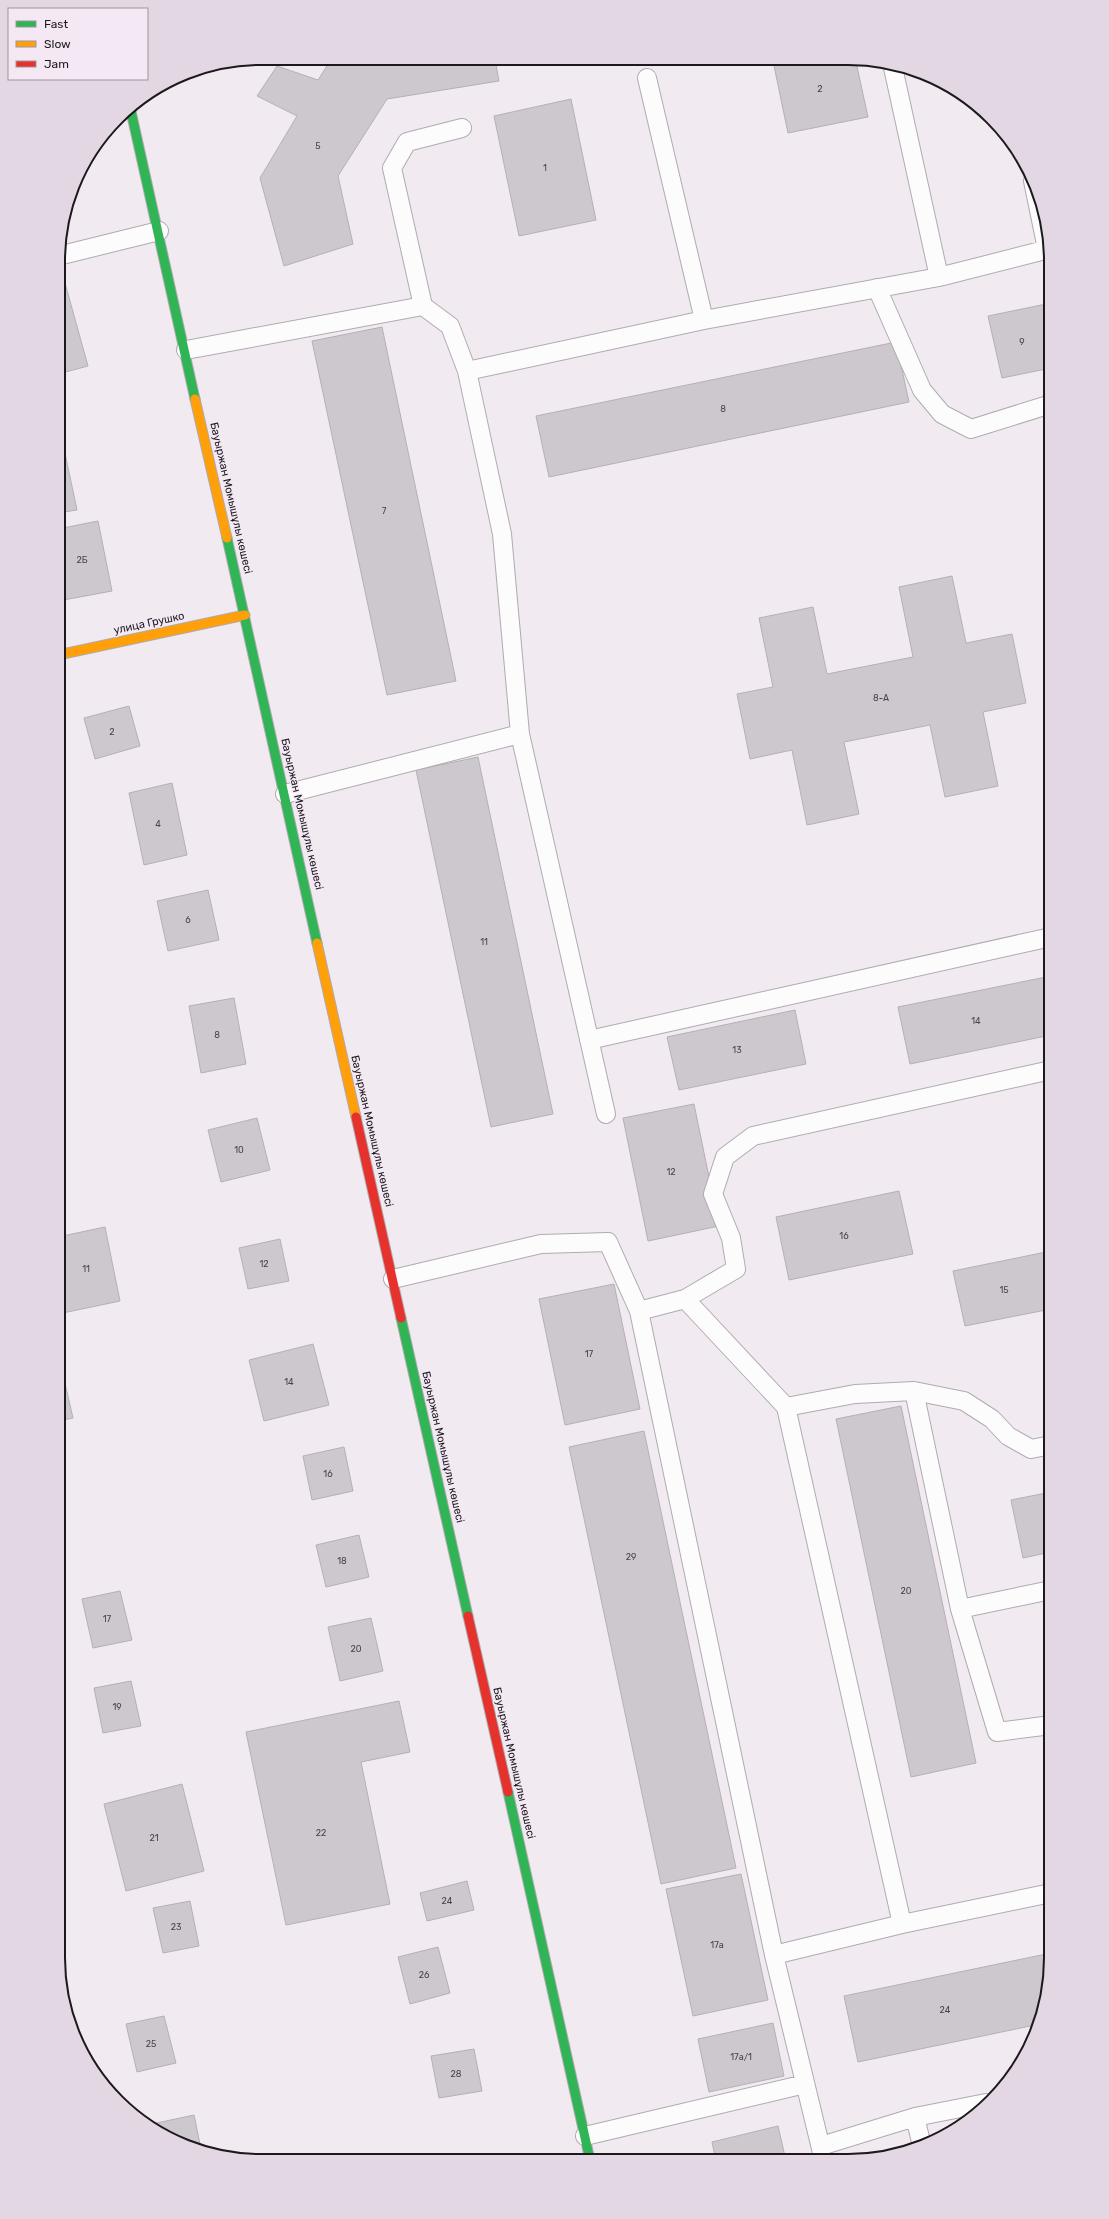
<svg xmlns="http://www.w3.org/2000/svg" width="1109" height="2219" font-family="Rubik,sans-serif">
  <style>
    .building { fill: #cdc8cd; stroke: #b4b0b4 }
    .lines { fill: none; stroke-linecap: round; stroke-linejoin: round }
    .lane-casing { stroke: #afabaf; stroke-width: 20 }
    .fast-casing { stroke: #afabaf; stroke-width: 11 }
    .slow-casing { stroke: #afabaf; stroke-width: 11 }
    .jam-casing { stroke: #afabaf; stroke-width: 11 }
    .lane { stroke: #fdfcfd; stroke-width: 18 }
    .fast { stroke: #30b455; stroke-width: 9 }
    .slow { stroke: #ff9f0a; stroke-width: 9 }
    .jam { stroke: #e5322d; stroke-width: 9 }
    .labels { text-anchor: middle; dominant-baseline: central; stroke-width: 3; stroke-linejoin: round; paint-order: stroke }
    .number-label { font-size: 9px; fill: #484549 }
    .street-label { font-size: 11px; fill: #1c191d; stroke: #f3e8f4 }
    .rim { fill: none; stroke: #1c191d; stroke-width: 2 }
  </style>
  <rect width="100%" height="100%" fill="#f1ebf1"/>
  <path class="building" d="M332 58 495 59 499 81 387 99 338 176 353 244 284 266 260 178 297 116 257 96 277 66 318 80Z
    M773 61 856 62 868 117 788 133Z
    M571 99 596 220 519 236 494 116Z
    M65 283 88 366 58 374V285Z
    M1051 303V368L1002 378 988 316Z
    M382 327 456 681 387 695 312 341Z
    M896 342 909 402 549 477 536 416Z
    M58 420 77 510 58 513Z
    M98 521 112 591 58 601V529Z
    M952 576 966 643 1012 634 1026 703 983 712 998 786 945 797 930 725 844 742 859 814 807 825 792 750 750 759 737 694 773 687 759 618 813 607 827 674 913 657 899 587Z
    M129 706 140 746 95 759 84 718Z
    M478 757 553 1114 491 1127 416 770Z
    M172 783 187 855 144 865 129 793Z
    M208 890 219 940 168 951 157 901Z
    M1051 976V1035L910 1064 898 1007Z
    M234 998 246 1064 201 1073 189 1006Z
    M795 1010 806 1064 679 1090 667 1037Z
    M694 1104 719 1226 648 1241 623 1118Z
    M257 1118 270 1170 221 1182 208 1130Z
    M899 1191 913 1254 789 1280 776 1217Z
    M105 1227 120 1301 58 1314V1237Z
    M280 1239 289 1281 248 1289 239 1248Z
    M1051 1251V1309L965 1326 953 1271Z
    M614 1284 640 1409 565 1425 539 1299Z
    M313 1344 329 1405 264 1421 249 1360Z
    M58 1366H61L73 1418 58 1421Z
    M901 1406 976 1763 911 1777 836 1419Z
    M644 1431 736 1868 661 1884 569 1447Z
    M344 1447 353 1491 312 1500 303 1456Z
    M1051 1492V1552L1023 1558 1011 1500Z
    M58 1525 62 1546 58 1547Z
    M359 1535 369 1577 326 1587 316 1545Z
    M120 1591 132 1640 93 1648 82 1599Z
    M371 1618 383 1671 340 1681 328 1627Z
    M131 1681 141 1726 103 1733 94 1688Z
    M399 1701 410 1752 361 1762 390 1904 286 1925 246 1732Z
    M182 1784 204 1871 126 1891 104 1804Z
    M741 1874 768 2000 693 2016 666 1889Z
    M467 1881 474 1910 427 1921 420 1893Z
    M190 1901 199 1946 163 1953 153 1908Z
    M438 1947 450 1993 410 2004 398 1957Z
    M1051 1953V1971L1040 2024 858 2062 844 1996Z
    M164 2016 176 2063 137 2072 126 2024Z
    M773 2023 784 2076 709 2092 698 2039Z
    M474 2049 482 2091 439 2098 431 2056Z
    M194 2115 201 2149 171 2140 153 2128 152 2124Z
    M778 2126 786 2161H716L712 2142Z"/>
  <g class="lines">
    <defs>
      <path id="lane" d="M892 63 939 277
        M647 78 704 320
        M462 128 407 142 392 168 423 306 450 326 467 371 502 534 520 734 606 1114
        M1033 181 1047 249
        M58 256 159 231
        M877 288 922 390 942 414 971 429 1051 404
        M186 350 423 306
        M467 371 704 320 939 277 1049 249
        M285 794 520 734
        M589 1040 1051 937
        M393 1279 541 1244 608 1242 639 1311 774 1955 824 2161
        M685 1299 786 1407 855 1394 914 1391 964 1401 992 1419 1008 1436 1031 1449 1051 1445
        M639 1311 685 1299 736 1269 731 1238 713 1194 725 1157 753 1136 1051 1070
        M914 1391 960 1609 997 1732 1051 1725
        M786 1407 902 1924
        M960 1609 1051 1590
        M774 1955 902 1924 1051 1893
        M915 2117 922 2146
        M585 2136 805 2084
        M821 2146 915 2117 986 2103"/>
      <path id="fast" d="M130 107 195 399
        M227 538 317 943
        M401 1318 468 1616
        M508 1792 590 2160"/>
      <path id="slow" d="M195 399 227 538
        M58 655 245 615
        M317 943 356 1117"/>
      <path id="jam" d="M356 1117 401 1318
        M468 1616 508 1792"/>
    </defs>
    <use href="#lane" class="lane-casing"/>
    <use href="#fast" class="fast-casing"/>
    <use href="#slow" class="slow-casing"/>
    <use href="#jam" class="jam-casing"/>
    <use href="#lane" class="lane"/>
    <use href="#fast" class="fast"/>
    <use href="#slow" class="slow"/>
    <use href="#jam" class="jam"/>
  </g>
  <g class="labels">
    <g class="number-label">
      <text x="820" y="89">2</text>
      <text x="318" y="146">5</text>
      <text x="545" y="168">1</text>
      <text x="1022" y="342">9</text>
      <text x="723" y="409">8</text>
      <text x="384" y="511">7</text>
      <text x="82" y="560">2Б</text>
      <text x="881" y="698">8-А</text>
      <text x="112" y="732">2</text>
      <text x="158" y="824">4</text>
      <text x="188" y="920">6</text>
      <text x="484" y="942">11</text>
      <text x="976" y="1021">14</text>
      <text x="217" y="1035">8</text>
      <text x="737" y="1050">13</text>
      <text x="239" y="1150">10</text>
      <text x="671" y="1172">12</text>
      <text x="844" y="1236">16</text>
      <text x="264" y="1264">12</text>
      <text x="86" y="1269">11</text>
      <text x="1004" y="1290">15</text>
      <text x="589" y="1354">17</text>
      <text x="289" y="1382">14</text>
      <text x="328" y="1474">16</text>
      <text x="631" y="1557">29</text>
      <text x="342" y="1561">18</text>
      <text x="906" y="1591">20</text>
      <text x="107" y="1619">17</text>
      <text x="356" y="1649">20</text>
      <text x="117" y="1707">19</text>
      <text x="321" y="1833">22</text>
      <text x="154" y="1838">21</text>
      <text x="447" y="1901">24</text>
      <text x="176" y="1927">23</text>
      <text x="717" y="1945">17а</text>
      <text x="424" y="1975">26</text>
      <text x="945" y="2010">24</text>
      <text x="151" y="2044">25</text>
      <text x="741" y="2057">17а/1</text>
      <text x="456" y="2074">28</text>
    </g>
    <g class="street-label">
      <text transform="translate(231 498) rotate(77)">Бауыржан Момышұлы көшесі</text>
      <text transform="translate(149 623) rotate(-12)">улица Грушко</text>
      <text transform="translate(302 814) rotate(77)">Бауыржан Момышұлы көшесі</text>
      <text transform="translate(372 1131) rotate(77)">Бауыржан Момышұлы көшесі</text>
      <text transform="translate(443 1447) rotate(77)">Бауыржан Момышұлы көшесі</text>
      <text transform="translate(514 1763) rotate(77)">Бауыржан Момышұлы көшесі</text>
    </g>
  </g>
  <path d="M0 0H1109V2219H0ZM261 65H848A196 196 0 0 1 1044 261V1958A196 196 0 0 1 848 2154H261A196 196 0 0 1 65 1958V261A196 196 0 0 1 261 65Z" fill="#e2d7e3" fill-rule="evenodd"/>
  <path class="rim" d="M261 65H848A196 196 0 0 1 1044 261V1958A196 196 0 0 1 848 2154H261A196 196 0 0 1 65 1958V261A196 196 0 0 1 261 65Z"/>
  <rect x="8" y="8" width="140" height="72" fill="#f3e8f4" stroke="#9d959e"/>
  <rect x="16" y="21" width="20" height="6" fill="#30b455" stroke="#9d959e"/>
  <text x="44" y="28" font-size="12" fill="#1c191d">Fast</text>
  <rect x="16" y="41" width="20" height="6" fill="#ff9f0a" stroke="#9d959e"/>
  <text x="44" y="48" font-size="12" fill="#1c191d">Slow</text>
  <rect x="16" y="61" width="20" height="6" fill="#e5322d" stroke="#9d959e"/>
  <text x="44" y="68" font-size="12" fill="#1c191d">Jam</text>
</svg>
